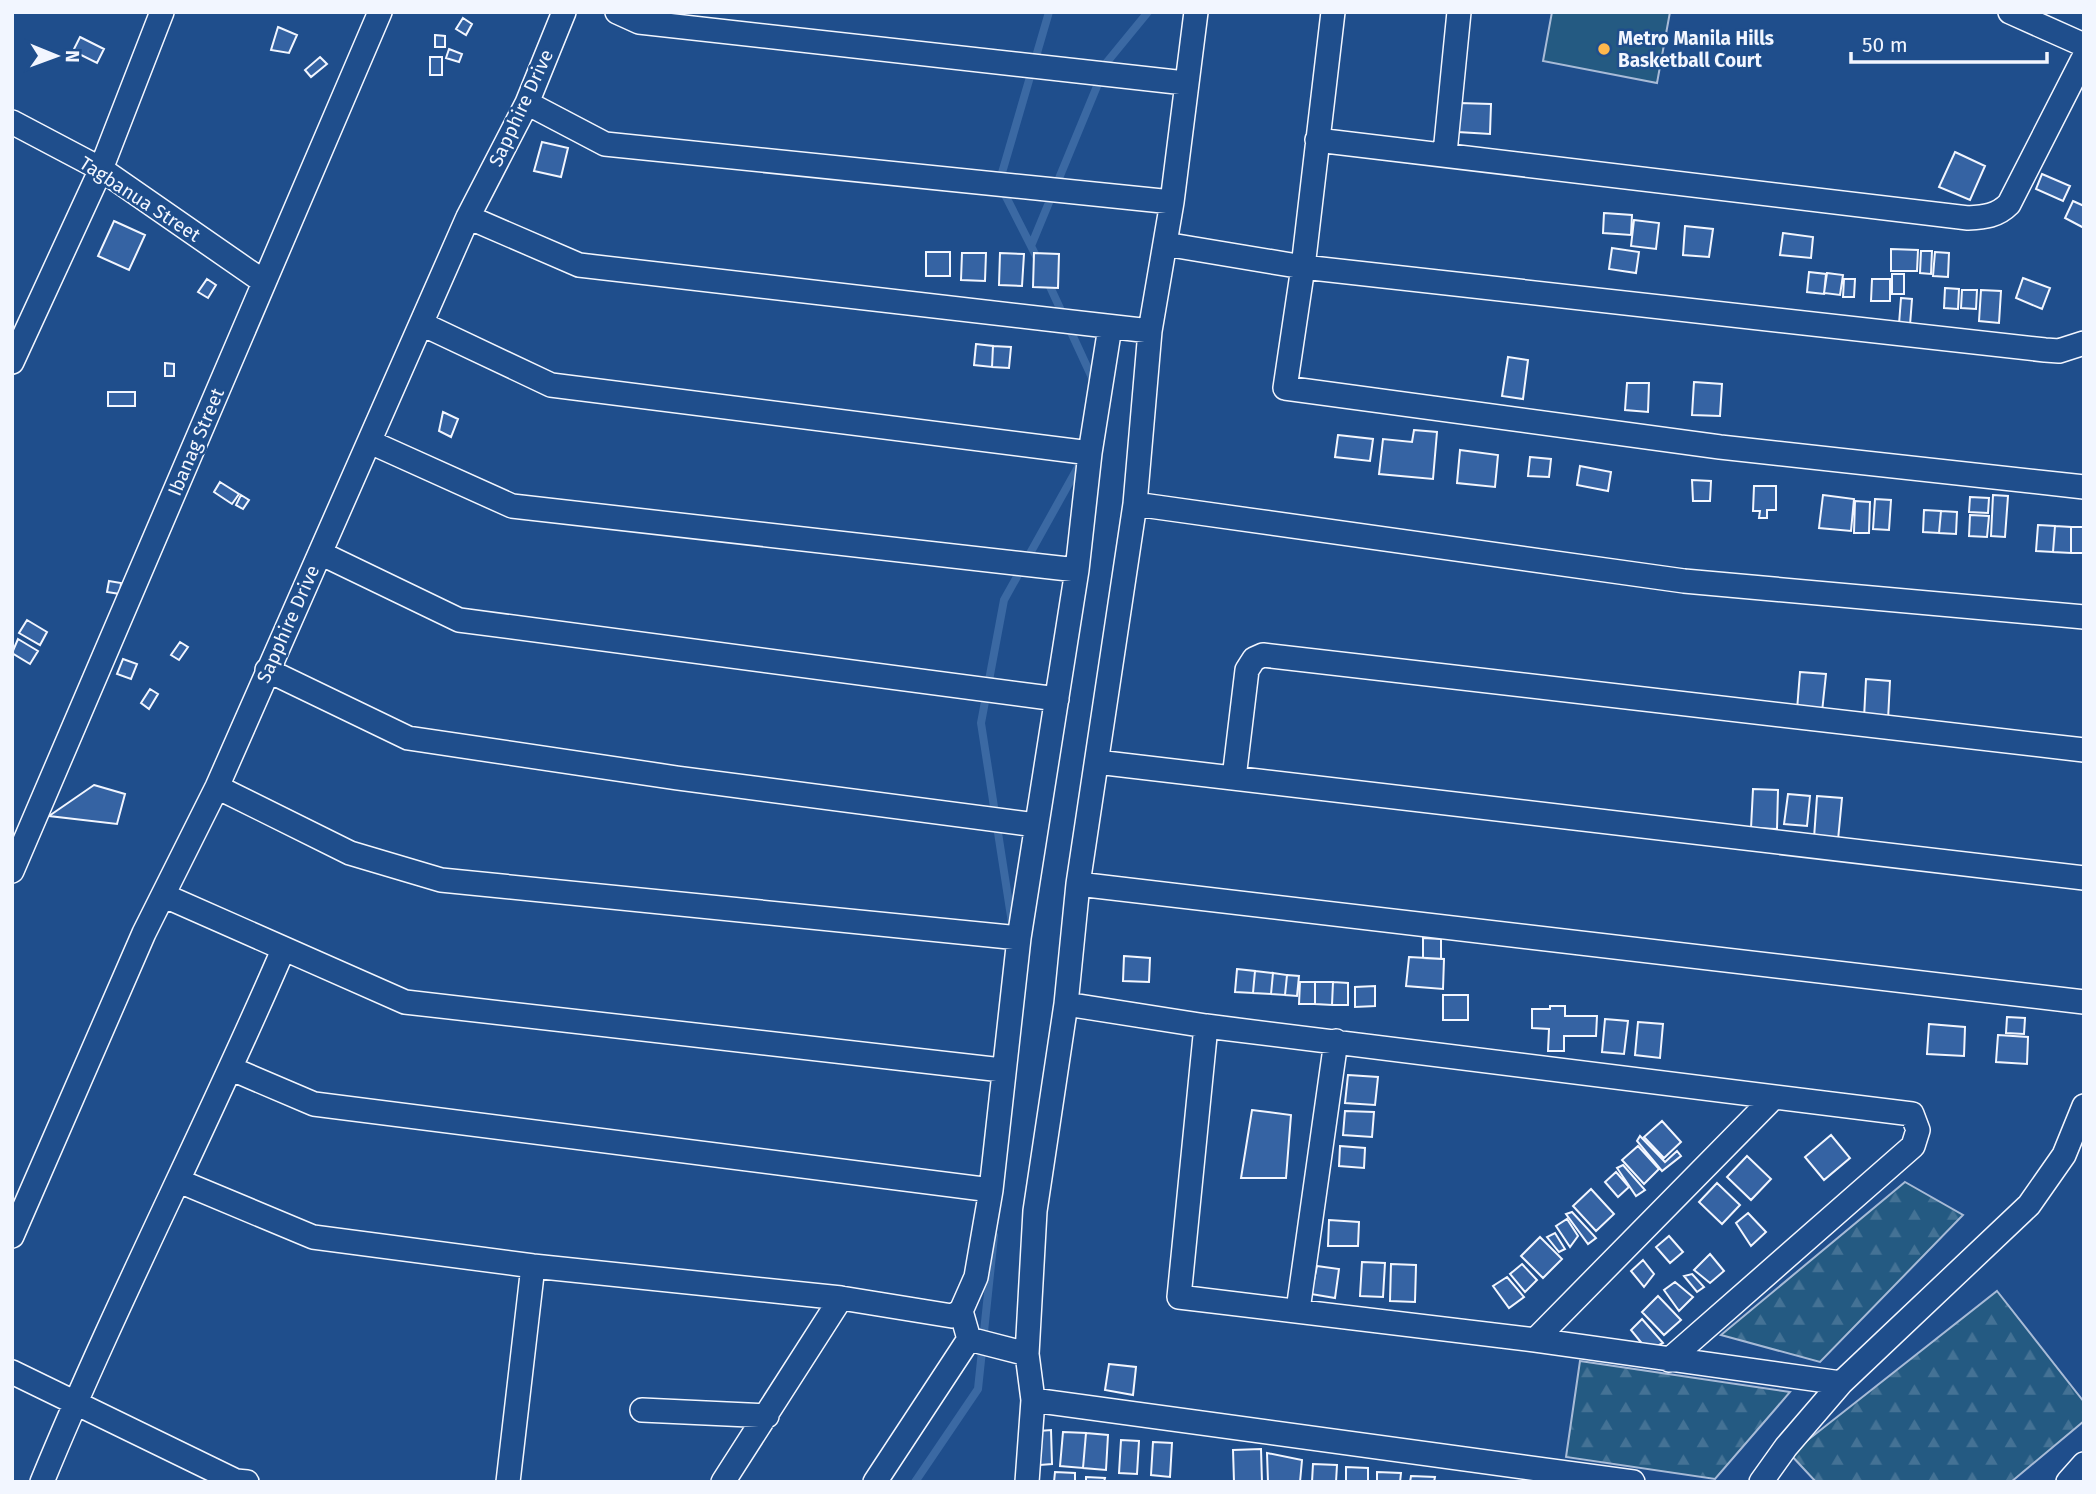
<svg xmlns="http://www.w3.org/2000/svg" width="2096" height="1494" font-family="'Fira Sans',sans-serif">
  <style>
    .forest { fill: url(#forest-firs); stroke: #a8bbd7; stroke-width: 2 }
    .pitch { fill: #245a82; stroke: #a8bbd7; stroke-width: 2 }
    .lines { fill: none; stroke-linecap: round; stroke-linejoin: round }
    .stream { stroke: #3b69a3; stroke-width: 8 }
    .building { fill: #3563a3; stroke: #f2f6ff; stroke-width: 2 }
    .street-casing { stroke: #f2f6ff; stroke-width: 26 }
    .street { stroke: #1f4e8c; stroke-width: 23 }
    .poi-dot { fill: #ffb74d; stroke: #1f4e8c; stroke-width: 2.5 }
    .labels { text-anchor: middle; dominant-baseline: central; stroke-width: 5; stroke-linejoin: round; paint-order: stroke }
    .poi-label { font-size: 19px; font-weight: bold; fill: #f2f6ff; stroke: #1f4e8c; text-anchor: start }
    .street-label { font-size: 19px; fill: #f2f6ff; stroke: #1f4e8c }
  </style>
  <defs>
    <pattern id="forest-firs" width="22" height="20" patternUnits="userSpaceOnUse" patternTransform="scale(1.75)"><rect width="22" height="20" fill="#245a82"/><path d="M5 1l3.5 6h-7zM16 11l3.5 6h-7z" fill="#447295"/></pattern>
  </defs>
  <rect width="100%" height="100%" fill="#1f4e8c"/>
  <path class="forest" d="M1905 1182 1963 1215 1820 1362 1721 1335Z
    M1997 1291 2084 1402V1421L2011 1482H1816L1790 1454Z
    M1580 1361 1790 1392 1715 1479 1566 1457Z"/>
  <path class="pitch" d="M1552 12H1670L1657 83 1543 61Z"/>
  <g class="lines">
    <path class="stream" d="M1031 246 999 183 1049 12
      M1038 260 1031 246 1107 62 1148 12
      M1046 278 1095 384
      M1012 923 981 723 1004 600 1082 460
      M915 1482 978 1389 994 1236"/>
  </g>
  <path class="building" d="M463 18 472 24 466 35 456 29Z
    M278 27 297 35 289 53 271 50Z
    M435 35 445 36V47H435Z
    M80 37 104 49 97 63 73 51Z
    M449 49 462 54 459 62 446 58Z
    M320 57 327 64 311 77 305 70Z
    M430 57H442V75H430Z
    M1459 103 1491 104 1490 134 1458 132Z
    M542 142 568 148 561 177 534 171Z
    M1955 152 1985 166 1970 200 1939 187Z
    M2042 174 2070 186 2063 201 2036 189Z
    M2073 201 2084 206V228L2065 218Z
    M1604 213 1632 215 1631 235 1603 233Z
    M1634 220 1659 223 1656 249 1631 246Z
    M114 221 145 235 129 270 98 256Z
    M1685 226 1713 229 1709 257 1683 255Z
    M1783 233 1813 237 1811 258 1780 255Z
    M1612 248 1639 252 1636 273 1609 269Z
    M1891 249 1918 250 1917 271H1891Z
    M1921 251H1932L1931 274 1920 273Z
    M926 252H950V276H926Z
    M1935 252 1949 253 1948 277 1933 276Z
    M962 253H986L985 281 961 280Z
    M1000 253 1024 254 1022 286 999 285Z
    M1034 253 1059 254 1058 288 1033 287Z
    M1809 272 1826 274 1824 294 1807 292Z
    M1827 273 1843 275 1840 295 1824 293Z
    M1892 274H1904V294H1892Z
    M2023 278 2050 288 2042 309 2016 298Z
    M207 279 216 285 208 298 198 292Z
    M1844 279H1855L1854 297H1843Z
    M1872 279H1890V301H1871Z
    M1945 288 1959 289 1958 309 1944 308Z
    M1962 290H1977L1976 309 1961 308Z
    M1981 290 2001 291 1999 323 1979 321Z
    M1901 298 1912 299 1910 325 1899 324Z
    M976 344 993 346 992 367 974 365Z
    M993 346 1011 347 1009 368 992 367Z
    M1508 357 1528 360 1523 399 1502 396Z
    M165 363 174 364V376H165Z
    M1694 382 1722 384 1720 416 1692 415Z
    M1627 383H1649L1648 412 1625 410Z
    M108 392H135V406H108Z
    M443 412 458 419 451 437 439 431Z
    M1414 430 1437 432 1433 479 1379 474 1383 439 1412 442Z
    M1338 435 1373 439 1370 461 1335 457Z
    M1460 450 1498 455 1495 487 1457 483Z
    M1530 457 1551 459 1549 477 1528 476Z
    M1580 466 1611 472 1608 491 1577 485Z
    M1692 480 1711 481 1710 501H1693Z
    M220 482 239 494 232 504 214 492Z
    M1754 486H1776V510H1767V518H1759L1760 511H1753Z
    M241 495 249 500 243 509 236 505Z
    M1823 495 1854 499 1851 531 1819 528Z
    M1993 495 2008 496 2005 537 1991 536Z
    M1970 497 1989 498 1988 513 1969 512Z
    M1875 499 1891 500 1889 530 1873 529Z
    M1855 501 1870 502 1869 533H1854Z
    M1924 510 1941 511 1939 533 1923 532Z
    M1941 511 1957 512 1956 534 1939 533Z
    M1970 515 1989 516 1987 537 1969 536Z
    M2038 525 2055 526 2053 552 2036 551Z
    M2055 526 2071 527V553L2053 552Z
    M2071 527H2084V553H2071Z
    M109 581 121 583 120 594 107 592Z
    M27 620 47 632 40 645 19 633Z
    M18 639 38 651 30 664 12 653Z
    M180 642 188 647 179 660 171 655Z
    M123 659 137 664 131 679 117 674Z
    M1800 672 1826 674 1822 712 1797 710Z
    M1866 679 1890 681 1888 720 1864 718Z
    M150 689 158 694 149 709 141 703Z
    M94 785 125 794 117 824 49 816Z
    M1753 789 1778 790 1777 829 1751 828Z
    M1788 794 1810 796 1807 826 1784 824Z
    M1817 796 1842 798 1838 840 1814 838Z
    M1423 938 1441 939V959L1423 958Z
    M1124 956 1150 958 1149 982 1123 981Z
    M1409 957 1444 959 1443 989 1406 986Z
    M1237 969 1255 971 1253 993 1235 992Z
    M1255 971 1273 973 1271 994 1253 993Z
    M1273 973 1287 975 1285 995 1271 994Z
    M1287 975 1299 976 1297 996 1285 995Z
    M1300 982H1315V1004H1299Z
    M1315 982H1333L1332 1005 1315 1004Z
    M1333 982 1348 983V1005H1332Z
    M1375 986V1006L1355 1007V987Z
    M1443 995H1468V1020H1443Z
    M1550 1006H1565V1016H1597L1596 1036H1564V1051H1548L1549 1029 1532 1028V1009H1550Z
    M2007 1017 2025 1018 2024 1034 2006 1033Z
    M1605 1019 1628 1021 1624 1054 1602 1052Z
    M1638 1022 1663 1024 1660 1058 1635 1055Z
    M1929 1024 1965 1027 1964 1056 1927 1054Z
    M1998 1035 2028 1037 2027 1064 1996 1062Z
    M1348 1075 1378 1077 1375 1105 1345 1103Z
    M1252 1110 1291 1115 1286 1178H1241Z
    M1345 1111 1374 1112 1372 1137 1343 1135Z
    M1662 1121 1681 1142 1664 1158 1644 1137Z
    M1831 1135 1850 1158 1824 1180 1805 1157Z
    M1640 1136 1665 1162 1677 1151 1681 1156 1662 1171 1637 1141Z
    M1340 1146 1365 1148 1364 1168 1339 1166Z
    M1638 1146 1659 1169 1644 1184 1622 1160Z
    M1747 1156 1771 1179 1751 1200 1727 1177Z
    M1623 1165 1645 1190 1636 1196 1617 1168Z
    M1616 1172 1629 1187 1618 1197 1605 1182Z
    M1717 1183 1740 1205 1722 1224 1699 1202Z
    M1591 1189 1614 1214 1596 1231 1573 1206Z
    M1572 1212 1596 1238 1588 1244 1566 1214Z
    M1748 1213 1766 1232 1751 1246 1736 1223Z
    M1567 1219 1578 1236 1570 1247 1556 1226Z
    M1329 1220 1359 1222 1358 1246H1328Z
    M1555 1233 1565 1249 1559 1252 1547 1237Z
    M1669 1236 1683 1252 1670 1263 1656 1247Z
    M1540 1237 1562 1259 1543 1278 1521 1256Z
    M1710 1254 1724 1271 1710 1283 1694 1270Z
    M1643 1260 1654 1274 1644 1287 1631 1271Z
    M1362 1262 1385 1263 1383 1297 1360 1296Z
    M1391 1264 1416 1265 1415 1302 1390 1301Z
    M1522 1264 1537 1280 1525 1292 1510 1274Z
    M1317 1266 1339 1269 1335 1298 1311 1294Z
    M1692 1274 1704 1287 1697 1292 1684 1276Z
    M1507 1277 1524 1297 1509 1308 1493 1286Z
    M1675 1282 1693 1297 1679 1311 1664 1290Z
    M1658 1296 1681 1320 1664 1335 1642 1312Z
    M1642 1319 1663 1343 1648 1351 1631 1330Z
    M1109 1364 1136 1367 1133 1395 1105 1390Z
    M1051 1430 1052 1464 1040 1465 1039 1431Z
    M1063 1432 1086 1433 1083 1468 1060 1466Z
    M1086 1433 1108 1435 1106 1470 1083 1468Z
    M1121 1440 1139 1441 1137 1474 1119 1473Z
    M1153 1442 1172 1443 1170 1477 1151 1475Z
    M1261 1449 1262 1482H1234L1233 1450Z
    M1267 1453 1302 1460 1300 1482H1268Z
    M1313 1464 1337 1465 1336 1482H1312Z
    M1346 1467 1368 1468V1482H1346Z
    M1055 1472 1075 1473V1482H1054Z
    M1377 1472 1401 1473 1400 1482H1377Z
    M1411 1476 1435 1477 1434 1482H1410Z
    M1086 1477 1105 1478 1104 1482H1086Z"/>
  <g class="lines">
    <defs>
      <path id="street" d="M617 12 639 22 1185 83
        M1333 12 1303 267 1285 388 1720 447 2084 487
        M2010 12 2084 45
        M527 103 605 144 1172 202
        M12 122 101 169 264 282
        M1317 140 1968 218C1985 217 1997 216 2009 204L2084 57
        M1445 153 1459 12
        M468 217 579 265 1150 331
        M1165 244 1303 267 2045 350 2059 351 2084 343
        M422 324 551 385 1090 453
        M12 362 101 169 162 12
        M370 442 512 506 1077 570
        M1135 504 1684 581 2084 617
        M320 553 459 620 1057 699
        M267 670 408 738 677 778 1036 825
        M1097 762 2084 878
        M1234 778 1247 670 1254 659 1263 655 2084 750
        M217 787 350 853 441 880 1019 938
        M12 871 380 12
        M1078 884 2084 1002
        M165 896 405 1002 1002 1070
        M1066 1004 1206 1026 1912 1114 1918 1130 1913 1146 1669 1360
        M1206 1026 1179 1297 1535 1340 1841 1383
        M232 1069 314 1104 991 1190
        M179 1181 313 1237 533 1266 841 1298 952 1316 961 1311
        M12 1236 144 933 217 787 468 217 527 103 564 12
        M1298 1310 1336 1041
        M969 1339 961 1311 976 1277 991 1190 1019 938 1077 570 1090 453 1110 327
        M1535 1340 1773 1098
        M12 1372 236 1481 247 1482
        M1033 1400 1633 1482
        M642 1410 767 1416
        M42 1482C116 1302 206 1129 283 950
        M508 1482 533 1266
        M723 1482 841 1298
        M875 1482 969 1339 1027 1354
        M1027 1482 1033 1400 1027 1354 1035 1211 1066 1004 1078 884 1135 504 1150 331 1172 202 1196 12
        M1761 1482 1786 1447 1841 1383 2029 1205 2064 1155 2084 1106
        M2068 1482 2084 1464"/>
    </defs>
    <use href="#street" class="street-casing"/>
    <use href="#street" class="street"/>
  </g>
  <circle class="poi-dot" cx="1604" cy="49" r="7"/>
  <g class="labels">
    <g class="poi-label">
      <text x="1618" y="38">Metro Manila Hills<tspan x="1618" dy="22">Basketball Court</tspan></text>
    </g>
    <g class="street-label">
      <text transform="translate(521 108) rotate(-65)">Sapphire Drive</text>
      <text transform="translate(140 199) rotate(33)">Tagbanua Street</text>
      <text transform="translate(196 442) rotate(-67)">Ibanag Street</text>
      <text transform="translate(288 624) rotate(-66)">Sapphire Drive</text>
    </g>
  </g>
  <rect width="2096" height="1494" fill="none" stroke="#f2f6ff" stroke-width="28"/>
  <g transform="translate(56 56) rotate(91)" stroke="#1f4e8c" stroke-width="5" paint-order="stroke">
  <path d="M0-5L12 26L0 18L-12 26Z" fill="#f2f6ff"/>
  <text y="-10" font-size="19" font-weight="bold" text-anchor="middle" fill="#f2f6ff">N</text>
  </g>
  <path d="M1851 52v10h196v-10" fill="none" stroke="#f2f6ff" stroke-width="3.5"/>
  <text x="1862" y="52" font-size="21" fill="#f2f6ff" stroke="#1f4e8c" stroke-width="5" paint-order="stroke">50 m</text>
</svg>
